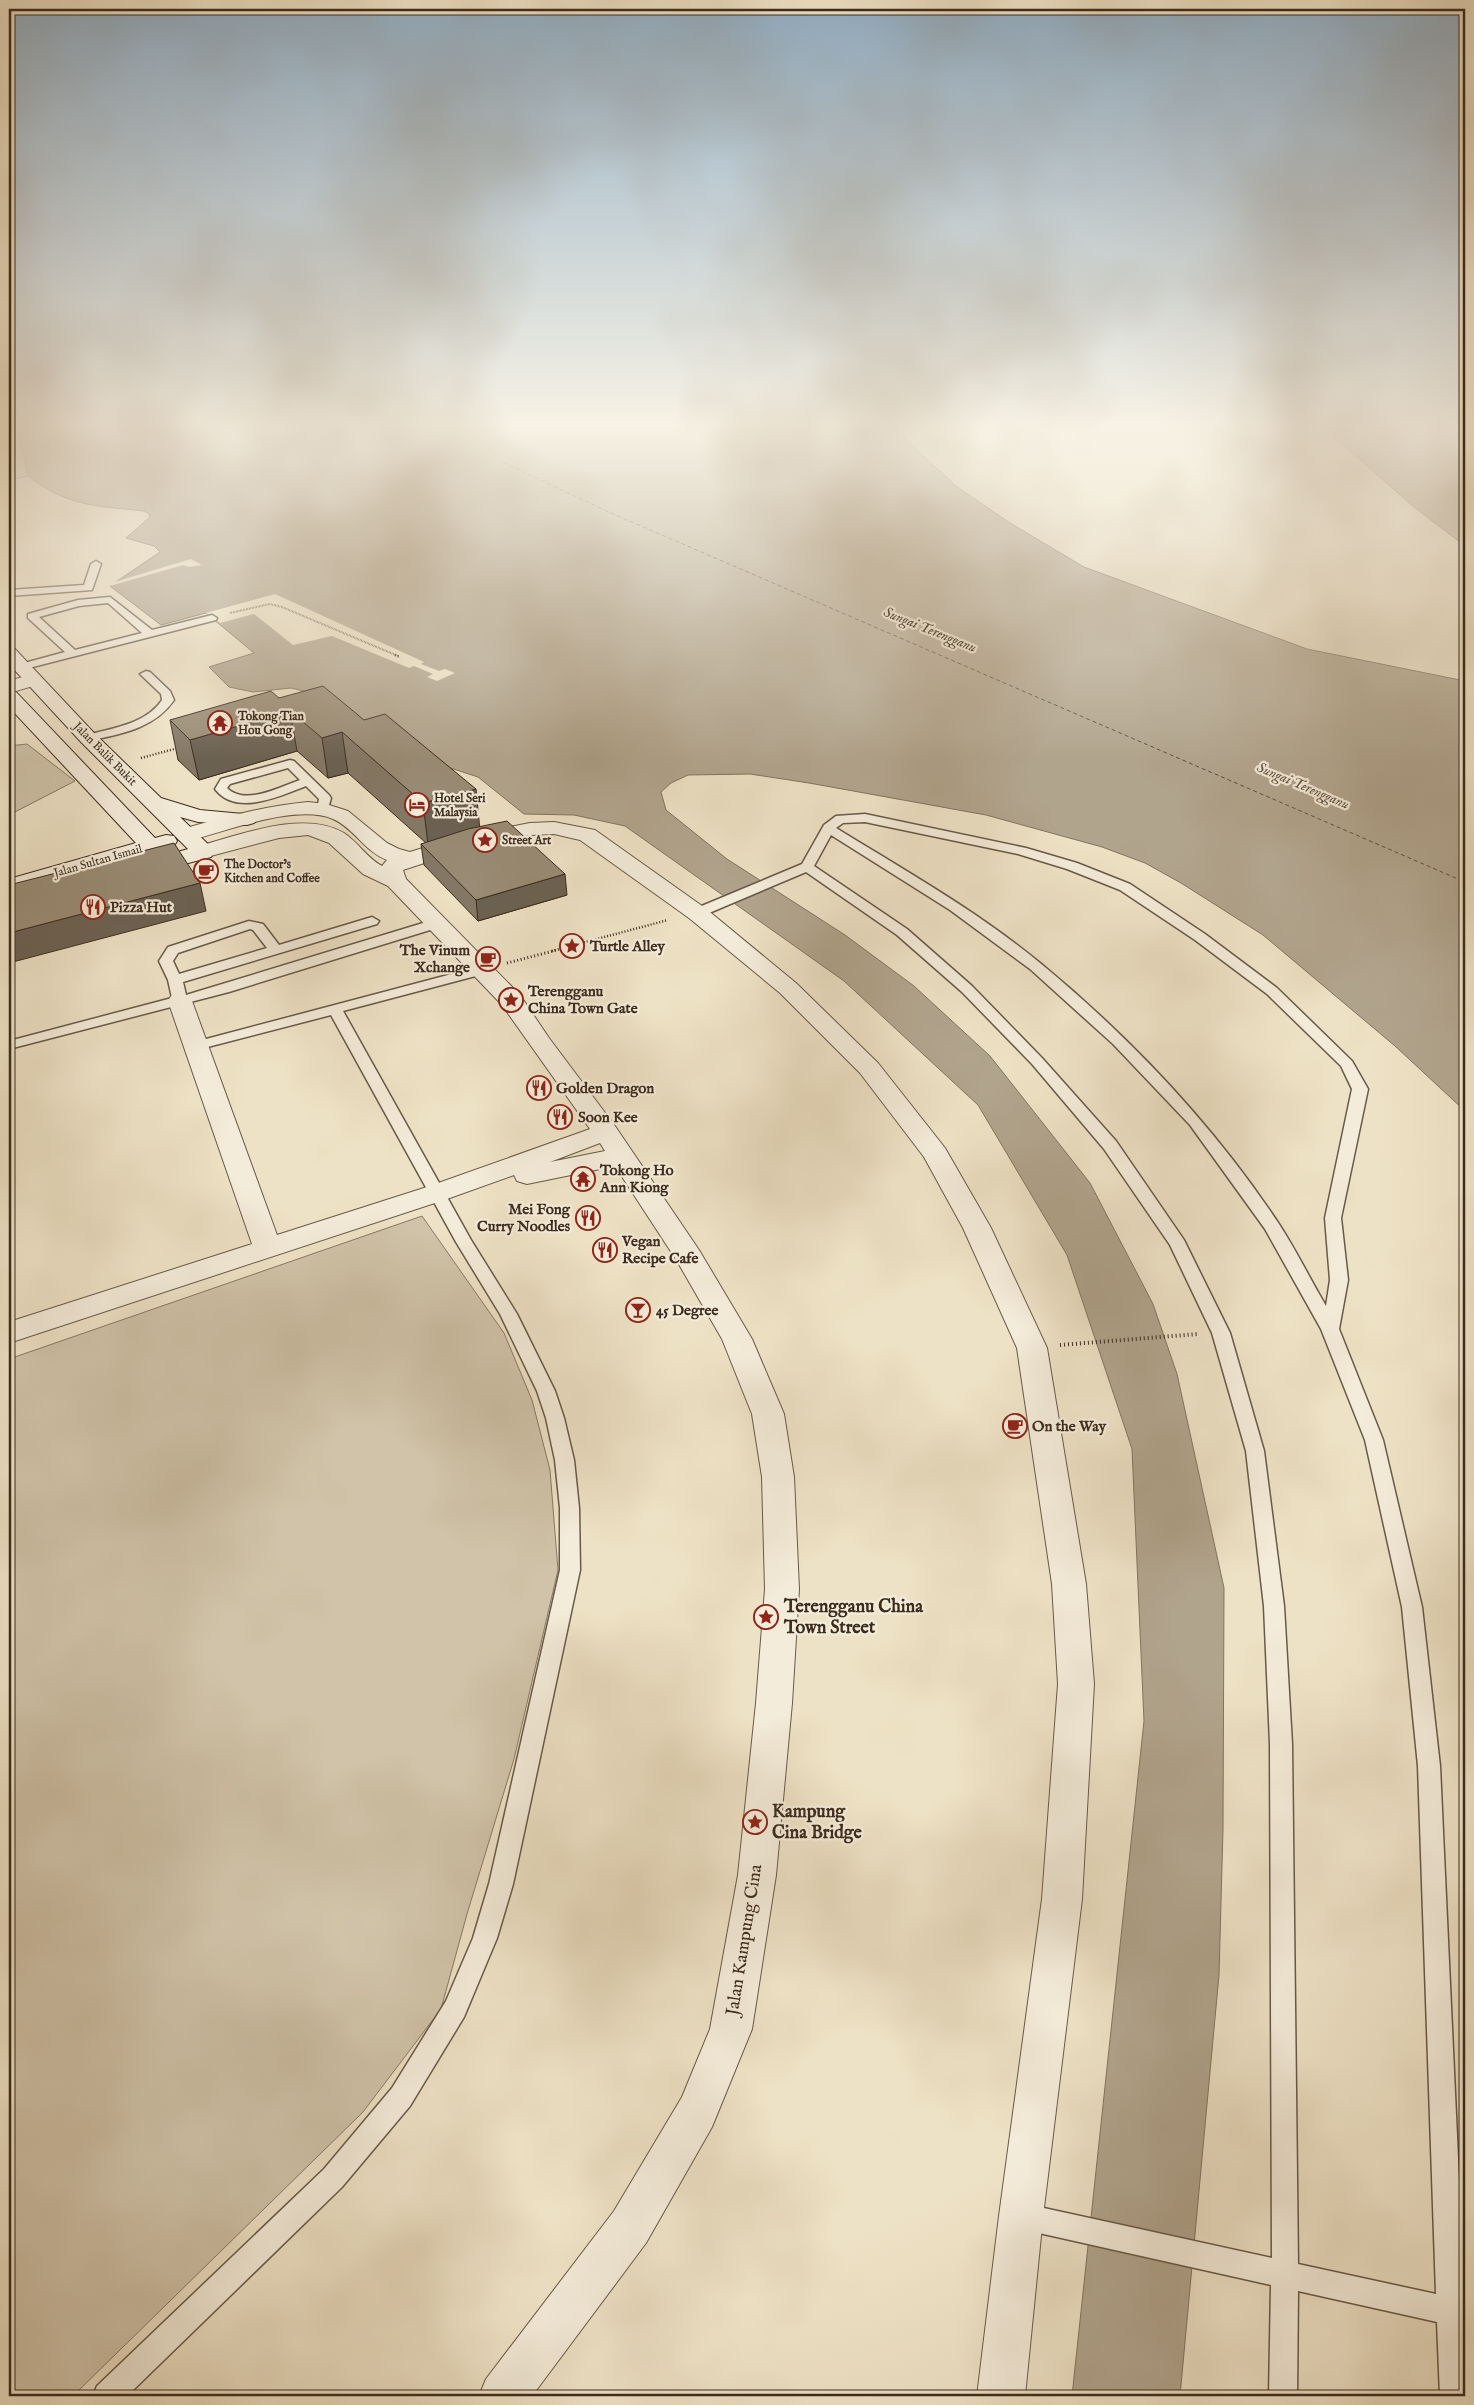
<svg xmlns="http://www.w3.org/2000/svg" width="1474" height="2405" font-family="'IM FELL English',serif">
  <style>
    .green { fill: #d0c3a9; stroke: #867864 }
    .water { fill: #b1a48d; stroke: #827461 }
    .pier { fill: #eee2c6 }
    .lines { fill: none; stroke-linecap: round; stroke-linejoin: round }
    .ferry { stroke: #5f503f; stroke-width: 1; stroke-dasharray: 4 3; stroke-linecap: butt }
    .service-casing { stroke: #685a48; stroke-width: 3 }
    .minor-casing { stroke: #685a48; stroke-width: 2 }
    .secondary-casing { stroke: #3c2c1e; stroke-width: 2 }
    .path-far3 { stroke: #3c2c1e; stroke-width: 2; stroke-dasharray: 0.5 1; stroke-linecap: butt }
    .path-far2 { stroke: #3c2c1e; stroke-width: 2.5; stroke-dasharray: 1 2; stroke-linecap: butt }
    .path-far1 { stroke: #3c2c1e; stroke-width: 3; stroke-dasharray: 1 2.5; stroke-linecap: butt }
    .path { stroke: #3c2c1e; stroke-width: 4; stroke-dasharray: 1 3; stroke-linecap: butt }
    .service { fill: #f4ecda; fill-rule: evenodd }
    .minor { fill: #f4ecda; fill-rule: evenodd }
    .secondary { fill: #f4ecda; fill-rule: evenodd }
    .wall { fill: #847865; stroke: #3c2c1e }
    .shaded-wall { fill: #6b6152; stroke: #3c2c1e }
    .building { fill: #998b75; stroke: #3c2c1e }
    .labels { text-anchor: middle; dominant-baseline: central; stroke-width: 4.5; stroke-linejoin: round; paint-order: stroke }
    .far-poi-label { font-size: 12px; font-weight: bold; fill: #3c2c1e; stroke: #f4ecda; text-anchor: start }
    .far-street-label { font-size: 12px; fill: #3c2c1e; stroke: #f4ecda }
    .far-water-label { font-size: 14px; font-style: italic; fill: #5f503f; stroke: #f4ecda }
    .poi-label { font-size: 15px; font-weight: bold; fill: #3c2c1e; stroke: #f4ecda; text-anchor: start }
    .near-poi-label { font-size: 18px; font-weight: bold; fill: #3c2c1e; stroke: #f4ecda; text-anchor: start }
    .near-street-label { font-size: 18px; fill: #3c2c1e; stroke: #f4ecda }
  </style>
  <rect width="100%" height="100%" fill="#eee2c6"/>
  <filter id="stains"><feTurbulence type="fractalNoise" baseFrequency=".004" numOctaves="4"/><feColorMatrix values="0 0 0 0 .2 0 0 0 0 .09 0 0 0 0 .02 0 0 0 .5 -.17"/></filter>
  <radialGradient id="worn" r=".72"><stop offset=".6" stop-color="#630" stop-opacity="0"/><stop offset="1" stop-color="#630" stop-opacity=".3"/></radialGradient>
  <path class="green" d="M9 423H17L28 476 9 480Z
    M27 744 75 781 9 815V746Z
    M422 1216 504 1333 532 1400 550 1470 558 1570 514 1759 467 1914 441 2009 363 2112 73 2396H9V1359Z"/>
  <path class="water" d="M17 423H893L910 443 956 486 1010 523 1084 567 1307 649 1465 681V1111L1395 1046 1263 935 1181 883 1145 863 1102 847 986 815 809 783 750 774 688 775 671 783 661 792 666 810 727 859 845 935 914 986 990 1056 1090 1183 1153 1304 1177 1374 1224 1588 1223 1829 1219 1975 1180 2396H1072L1144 1721 1132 1449 1067 1255 978 1105 844 981 625 826 574 815 524 814 478 777 438 764 323 696 291 688 253 692 229 687 209 667 254 653 206 613 161 625 110 586 160 552 154 546 126 538 150 517 149 514 144 511C97 506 68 507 28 476Z
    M1318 423H1465V546L1414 507Z"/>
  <path class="pier" d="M191 559 202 565 189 567 183 565 110 586 111 583Z
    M275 594 424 662 421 664 439 671 445 669 455 673 437 681 427 677 433 674 414 666 409 668 332 636 293 645 254 614 220 623 206 613Z"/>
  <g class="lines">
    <path class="ferry" d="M463 423 504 463 611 513 1465 882"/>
    <defs>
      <path id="service" d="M96 561 101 564 92 590 9 596V590L84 585 91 564Z
        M110 597 152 630 212 615 217 618 216 620 21 670 17 669V665L65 652 28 618V614L78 600ZM108 603 142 633 75 650 39 617 79 606Z
        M146 671 150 672 170 691 174 700C154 729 120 734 88 741L84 740 82 738 84 736C111 728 145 725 162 700L161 694 140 674Z
        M290 760 294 761 329 795 331 798 327 812H319L317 809 319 799 306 786C280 796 236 817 215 789L221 779ZM288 768 300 780C280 787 245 806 227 788L230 784Z
        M865 814 1026 848 1077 863 1130 884 1205 934 1277 988 1352 1061 1368 1089 1341 1218 1348 1280 1339 1329 1383 1440 1422 1607 1440 1766 1465 2311V2396H1440L1437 2322 1298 2291 1297 2396H1269L1271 2285 1021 2229 1012 2225 1008 2216 1012 2207 1021 2203 1272 2258 1270 1744 1264 1606 1246 1451 1212 1333 1170 1245 1104 1149 1032 1064 962 992 897 935 806 872 702 916H692L690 913 692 910 802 864 824 825 836 816ZM865 822 1018 854 1067 869 1120 890 1195 940 1267 994 1341 1066 1352 1089 1325 1218 1330 1280 1326 1306C1310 1279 1296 1250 1279 1224 1214 1126 1131 1038 1040 963 977 911 906 871 836 828L843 823ZM831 835 950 910 1030 969 1113 1044 1190 1125 1265 1229 1321 1329 1365 1440 1402 1607 1418 1766 1436 2294 1298 2264 1292 1744 1284 1606 1264 1451 1230 1333 1184 1240 1116 1141 1042 1058 972 986 907 929 814 866Z
        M372 917 379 921 377 924 183 982 186 995 433 920 438 919 445 923 443 926 229 992 9 1049V1041L172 998 168 980 159 961 168 947 249 921 263 924 279 945ZM250 929 253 930 267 948 179 974 173 961 178 953Z
        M482 966 487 967 489 970 487 973 343 1011 471 1240 517 1314 555 1391 564 1418 574 1460 579 1508 580 1570 513 1884 497 1938 464 2017 410 2106 342 2187 127 2396H93L97 2386 324 2169 392 2088 446 2001 473 1938 489 1884 560 1570V1508L555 1460 546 1418 537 1391 500 1314 456 1242 331 1015 196 1050 189 1046 191 1043Z"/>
      <path id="minor" d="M33 674 40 676 42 680 40 684 9 693V681Z
        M308 802 326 804 348 811 387 843 399 849 410 852 457 837 530 823 554 822 595 830 705 908 796 983 878 1063 945 1148 991 1228 1047 1348 1086 1584 1094 1684 1082 1899 1043 2216 1025 2396H977L999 2216 1042 1899 1058 1684 1052 1584 1017 1348 963 1228 924 1157 860 1073 780 993 689 918 580 840 554 834 530 835 470 848 403 870 406 879 520 995 549 1038 615 1126 699 1250 752 1339 784 1414 794 1477 799 1589 792 1703 776 1875 752 2029 712 2127 646 2243 532 2396H479L486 2379 614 2211 682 2097 710 2029 738 1875 756 1703 765 1589 762 1477 752 1414 722 1339 677 1261 615 1166 527 1184 517 1181 514 1175 447 1199 9 1343V1322L252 1244 168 1001 171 996 180 994 189 996 192 1001 277 1235 427 1187 590 1129 502 1005 388 886 363 874 329 843 308 835 279 838 203 858 195 857 192 852 195 847C238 836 303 809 344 833 358 842 367 858 382 866L387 860C365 852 354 828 333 819 296 803 225 832 187 841L179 840 176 835 179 830C222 818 264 806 308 802ZM600 1143 605 1151 550 1162Z"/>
      <path id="secondary" d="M9 648 15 649 95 734 161 798 200 810 254 815 258 819 254 823 247 825 198 822 180 817 211 847 214 852 211 857 147 874 139 872 136 867 139 862 151 859 146 853 9 893V879L136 843 9 707V690L16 692 155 838 166 835 174 836 177 841 174 846 165 848 171 854 188 849 81 742 9 664Z"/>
    </defs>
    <use href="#service" class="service-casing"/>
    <use href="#minor" class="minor-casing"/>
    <use href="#secondary" class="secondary-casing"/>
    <path class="path-far3" d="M230 613 270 604 282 607 398 656"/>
    <path class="path-far2" d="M395 655 400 657
      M141 758 178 748
      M552 951 668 920"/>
    <path class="path-far1" d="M507 963 557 950"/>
    <path class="path" d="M1060 1345 1198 1334"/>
    <use href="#service" class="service"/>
    <use href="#minor" class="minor"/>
    <use href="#secondary" class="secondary"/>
  </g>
  <path class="wall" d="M279 698 364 720 480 826 567 895 478 921 424 865 421 844 426 843 348 773 328 778 297 751 199 780 178 760 170 720Z"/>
  <path class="shaded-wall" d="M290 711 297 751 199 780 190 740Z
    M342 732 348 773 328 778 322 738Z
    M476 789 480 831 428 844 423 803Z
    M565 874 567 895 478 921 476 900Z
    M200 883 206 911 9 963V933Z"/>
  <path class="building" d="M323 686 364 720 385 714 476 789 423 803 342 732 322 738 290 711 190 740 170 720 271 691 279 698Z
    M507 821 565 874 476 900 421 844 468 829Z
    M174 843 200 883 9 933V885Z"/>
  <linearGradient id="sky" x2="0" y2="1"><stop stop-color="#92aec4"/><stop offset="0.56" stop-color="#f7f2e5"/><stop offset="1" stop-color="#f7f2e5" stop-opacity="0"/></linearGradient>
  <rect width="1474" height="760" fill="url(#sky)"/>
  <defs>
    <symbol id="temple-ring" viewBox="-11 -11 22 22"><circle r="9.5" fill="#f4ecda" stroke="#8f2418" stroke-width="1.5"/><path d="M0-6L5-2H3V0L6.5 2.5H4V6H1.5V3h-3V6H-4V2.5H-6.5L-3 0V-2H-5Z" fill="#8f2418"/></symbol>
    <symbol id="hotel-ring" viewBox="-11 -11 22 22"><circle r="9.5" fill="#f4ecda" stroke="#8f2418" stroke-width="1.5"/><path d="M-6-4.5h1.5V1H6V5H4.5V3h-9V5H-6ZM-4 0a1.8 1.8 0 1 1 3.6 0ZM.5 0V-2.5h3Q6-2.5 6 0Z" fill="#8f2418"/></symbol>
    <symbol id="sight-ring" viewBox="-11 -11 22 22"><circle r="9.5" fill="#f4ecda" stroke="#8f2418" stroke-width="1.5"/><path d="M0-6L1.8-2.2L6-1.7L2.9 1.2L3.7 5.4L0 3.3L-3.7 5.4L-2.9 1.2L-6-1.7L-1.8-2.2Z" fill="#8f2418"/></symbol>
    <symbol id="cafe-ring" viewBox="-11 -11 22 22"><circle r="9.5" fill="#f4ecda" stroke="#8f2418" stroke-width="1.5"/><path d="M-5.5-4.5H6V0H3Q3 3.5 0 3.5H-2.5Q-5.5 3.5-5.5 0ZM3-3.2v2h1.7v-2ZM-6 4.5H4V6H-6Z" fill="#8f2418"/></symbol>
    <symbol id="restaurant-ring" viewBox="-11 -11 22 22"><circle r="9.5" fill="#f4ecda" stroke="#8f2418" stroke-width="1.5"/><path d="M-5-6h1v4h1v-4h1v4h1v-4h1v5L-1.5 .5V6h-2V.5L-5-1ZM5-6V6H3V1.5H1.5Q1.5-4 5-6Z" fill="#8f2418"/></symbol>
    <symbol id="bar-ring" viewBox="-11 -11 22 22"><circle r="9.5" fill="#f4ecda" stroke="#8f2418" stroke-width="1.5"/><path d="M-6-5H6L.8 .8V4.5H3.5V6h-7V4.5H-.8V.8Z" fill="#8f2418"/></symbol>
  </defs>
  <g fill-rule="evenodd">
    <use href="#temple-ring" x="206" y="709" width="28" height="28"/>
    <use href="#hotel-ring" x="403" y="791" width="28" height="28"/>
    <use href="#sight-ring" x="471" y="826" width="28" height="28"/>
    <use href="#cafe-ring" x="192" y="857" width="28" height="28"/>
    <use href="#restaurant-ring" x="79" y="893" width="28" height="28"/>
    <use href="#sight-ring" x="558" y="932" width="28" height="28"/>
    <use href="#cafe-ring" x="474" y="945" width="28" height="28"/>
    <use href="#sight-ring" x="497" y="986" width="28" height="28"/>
    <use href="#restaurant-ring" x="525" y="1074" width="28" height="28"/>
    <use href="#restaurant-ring" x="546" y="1103" width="28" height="28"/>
    <use href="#temple-ring" x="569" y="1165" width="28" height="28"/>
    <use href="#restaurant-ring" x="574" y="1204" width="28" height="28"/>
    <use href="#restaurant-ring" x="591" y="1236" width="28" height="28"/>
    <use href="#bar-ring" x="624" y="1296" width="28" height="28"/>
    <use href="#cafe-ring" x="1001" y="1412" width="28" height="28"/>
    <use href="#sight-ring" x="752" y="1603" width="28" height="28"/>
    <use href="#sight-ring" x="741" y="1808" width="28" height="28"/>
  </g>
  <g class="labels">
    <g class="far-poi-label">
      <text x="238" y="716">Tokong Tian<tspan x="238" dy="14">Hou Gong</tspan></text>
      <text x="434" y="798">Hotel Seri<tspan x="434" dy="14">Malaysia</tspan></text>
      <text x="502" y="840">Street Art</text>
      <text x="224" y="864">The Doctor’s<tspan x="224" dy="14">Kitchen and Coffee</tspan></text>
    </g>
    <g class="far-street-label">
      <text transform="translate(105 754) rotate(45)">Jalan Balik Bukit</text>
      <text transform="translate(98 861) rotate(-16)">Jalan Sultan Ismail</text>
    </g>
    <g class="far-water-label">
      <text transform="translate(930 630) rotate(22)">Sungai Terengganu</text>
      <text transform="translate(1303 786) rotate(23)">Sungai Terengganu</text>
    </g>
    <g class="poi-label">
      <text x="110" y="907">Pizza Hut</text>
      <text x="590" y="946">Turtle Alley</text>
      <text x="470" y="950" text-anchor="end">The Vinum<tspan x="470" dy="17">Xchange</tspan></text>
      <text x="528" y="991">Terengganu<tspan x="528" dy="17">China Town Gate</tspan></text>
      <text x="556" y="1088">Golden Dragon</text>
      <text x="578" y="1117">Soon Kee</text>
      <text x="600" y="1170">Tokong Ho<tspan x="600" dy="17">Ann Kiong</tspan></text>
      <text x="570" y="1209" text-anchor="end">Mei Fong<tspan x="570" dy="17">Curry Noodles</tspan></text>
      <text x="622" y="1241">Vegan<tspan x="622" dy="17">Recipe Cafe</tspan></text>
      <text x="656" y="1310">45 Degree</text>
      <text x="1032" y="1426">On the Way</text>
    </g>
    <g class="near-poi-label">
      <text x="784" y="1607">Terengganu China<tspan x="784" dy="21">Town Street</tspan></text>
      <text x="772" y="1812">Kampung<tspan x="772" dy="21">Cina Bridge</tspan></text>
    </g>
    <g class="near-street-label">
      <text transform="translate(745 1940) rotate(-81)">Jalan Kampung Cina</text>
    </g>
  </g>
  <rect width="1474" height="2405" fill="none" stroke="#eee2c6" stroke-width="30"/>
  <rect x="10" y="10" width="1454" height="2385" fill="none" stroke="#3c2c1e" stroke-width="2.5"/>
  <rect x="15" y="15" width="1444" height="2375" fill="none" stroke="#3c2c1e"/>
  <rect width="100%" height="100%" filter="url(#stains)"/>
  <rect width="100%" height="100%" fill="url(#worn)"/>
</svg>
